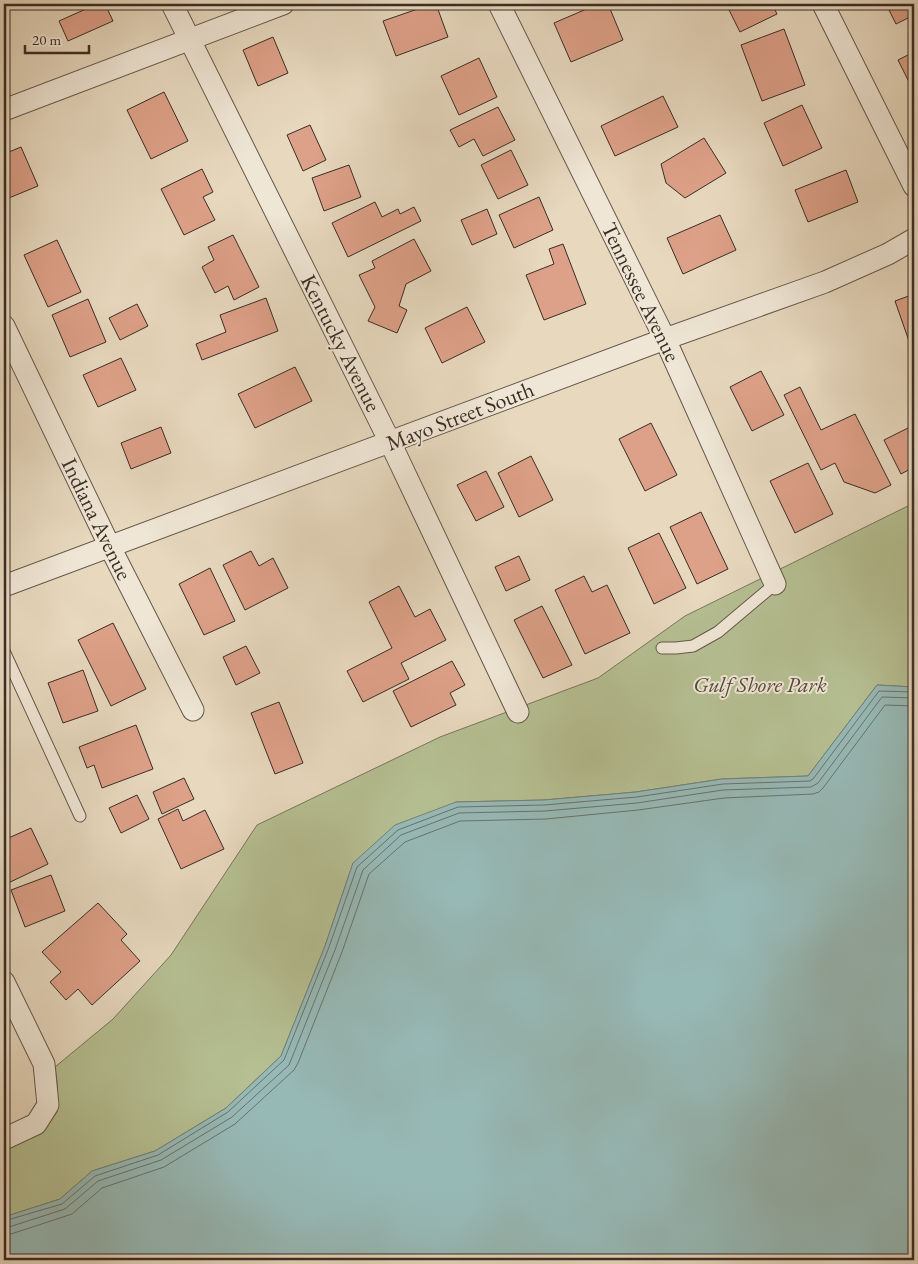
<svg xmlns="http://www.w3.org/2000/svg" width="918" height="1264" font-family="'EB Garamond',serif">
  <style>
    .green { fill: #b5bf92; stroke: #78765c }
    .water { fill: #97b9b6; stroke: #72817c }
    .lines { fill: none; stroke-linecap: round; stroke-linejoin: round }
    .shore { stroke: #68736e; stroke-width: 1 }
    .building { fill: #dda088; stroke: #3a2d25 }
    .lane-casing { stroke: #65584b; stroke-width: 13 }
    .street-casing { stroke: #65584b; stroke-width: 23 }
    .lane { stroke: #efe6d5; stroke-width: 11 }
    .street { stroke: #efe6d5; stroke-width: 21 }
    .labels { text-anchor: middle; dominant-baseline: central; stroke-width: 4; stroke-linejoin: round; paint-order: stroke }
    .street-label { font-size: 22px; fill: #3a2d25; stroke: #efe6d5 }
    .park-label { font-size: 22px; font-style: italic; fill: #534a3b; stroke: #efe6d5 }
  </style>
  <rect width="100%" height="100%" fill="#e7d8be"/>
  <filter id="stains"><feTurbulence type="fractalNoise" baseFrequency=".004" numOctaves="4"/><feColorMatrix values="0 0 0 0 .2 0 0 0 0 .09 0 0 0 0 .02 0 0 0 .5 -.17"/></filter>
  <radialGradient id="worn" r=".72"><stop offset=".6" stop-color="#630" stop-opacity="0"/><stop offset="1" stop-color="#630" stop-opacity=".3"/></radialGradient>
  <path class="green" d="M914 503V687L877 685 808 776 722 779 636 792 544 800 456 802 353 863 325 946 281 1056 226 1108 155 1151 92 1171 60 1199 4 1217V1147L46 1125 57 1112V1082L55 1067 113 1019 171 955 257 825 440 737 598 678 685 616Z"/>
  <path class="water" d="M877 685 914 687V1260H4V1217L60 1199 92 1171 155 1151 226 1108 281 1056 325 946 353 863 395 825 456 802 544 800 636 792 722 779 808 776Z"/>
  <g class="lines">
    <path class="shore" d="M4 1221 62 1204 95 1176 158 1155 228 1112 284 1060 329 947 357 867 398 830 458 807 544 805 637 797 723 784 810 781 813 779 879 691 914 692
      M4 1227H9L65 1209 98 1181 161 1160 232 1117 289 1065 335 950 363 870 401 835 459 813 545 811 637 803 723 790 811 787 818 783 882 697 914 698
      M4 1235 11 1234 66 1216 72 1214 102 1188 164 1167 235 1124 294 1070 298 1063 342 952 369 874 405 842 460 821 546 819 638 810 724 798 813 794 819 792 823 788 885 705 914 706"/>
  </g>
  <path class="building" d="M97 4H105L113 21 68 41 59 21Z
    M432 4H436L448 37 396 56 383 21Z
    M598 4H608L623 40 571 62 554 23Z
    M726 4H772L777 14 740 32Z
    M886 4H914V15L896 24Z
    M784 29 805 85 762 101 741 45Z
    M273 37 288 73 258 86 243 50Z
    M914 52V92L898 60Z
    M479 58 497 97 459 115 441 76Z
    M164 92 188 141 151 159 127 110Z
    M663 96 678 127 615 156 601 126Z
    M802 105 822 148 783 166 764 123Z
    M498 107 515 140 483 156 474 139 459 147 450 130Z
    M310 125 326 160 303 171 287 135Z
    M704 138 726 173 685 198 666 183 661 164Z
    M21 147 38 186 4 200V154Z
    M511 150 528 185 498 199 481 165Z
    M349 165 361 197 324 211 312 178Z
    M202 169 213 192 203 197 215 220 184 235 161 189Z
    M846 170 858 202 808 222 795 190Z
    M539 197 553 230 514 248 499 215Z
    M375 202 382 217 398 209 400 214 414 207 421 221 348 257 332 223Z
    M487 209 497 234 472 245 461 220Z
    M720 215 736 250 683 274 667 238Z
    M233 235 259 287 234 300 228 286 215 293 202 267 214 260 208 247Z
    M414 239 431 271 406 284 399 306 407 310 397 333 368 321 375 307 359 275 375 268 372 261Z
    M57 240 81 292 48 307 24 255Z
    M563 244 586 304 544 320 526 275 554 264 549 249Z
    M914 294V343L910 344 895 301Z
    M266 298 278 331 202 360 196 344 226 332 220 315Z
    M88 299 106 342 70 357 52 315Z
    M137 304 148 326 120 340 109 318Z
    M467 307 485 342 442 363 425 328Z
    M121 358 136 390 98 407 83 375Z
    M295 367 312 401 255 428 238 394Z
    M761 371 784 415 752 431 730 387Z
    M800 387 821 430 855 414 891 485 875 493 844 482 835 463 821 470 784 395Z
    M651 423 677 475 645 491 619 439Z
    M914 425V467L901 474 884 440Z
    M161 427 171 453 131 469 121 443Z
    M531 456 553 500 519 517 498 473Z
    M808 463 833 514 795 533 770 481Z
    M486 471 504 507 476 521 457 485Z
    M701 512 728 569 697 584 670 527Z
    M659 533 686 588 654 604 628 548Z
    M251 551 259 566 273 558 288 588 245 610 223 565Z
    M519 556 530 580 506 591 495 567Z
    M210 568 235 621 204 635 179 584Z
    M584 576 592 592 607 585 630 633 585 654 555 590Z
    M399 586 415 617 430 609 446 640 401 663 409 679 363 702 347 671 392 648 369 602Z
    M542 606 572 665 543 678 514 620Z
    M113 623 146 689 111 706 78 640Z
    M246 646 260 673 236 685 223 657Z
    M452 661 465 685 450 693 456 705 411 727 393 691Z
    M83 670 98 711 63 723 48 683Z
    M279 702 303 763 275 774 251 713Z
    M136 725 153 769 102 788 94 765 87 768 79 747Z
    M184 778 194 799 162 814 153 792Z
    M137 795 149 819 121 833 109 808Z
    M178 809 183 821 205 810 224 849 181 869 158 819Z
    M31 828 48 864 4 885V840Z
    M51 875 65 911 25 927 11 890Z
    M98 903 127 934 121 940 140 961 92 1005 78 989 66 1000 50 982 61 972 42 952Z"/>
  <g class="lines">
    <defs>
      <path id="lane" d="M662 648H676L693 646 718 632 775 584
        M4 651 80 816"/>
      <path id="street" d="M172 4 390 442 518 712
        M499 4 665 339 775 584
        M823 4 914 186
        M4 110 283 4
        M4 326 110 547 193 710
        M4 586 665 339 825 282 888 254 914 239
        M4 982 44 1064 48 1105 36 1124 4 1139"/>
    </defs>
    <use href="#lane" class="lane-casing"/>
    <use href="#street" class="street-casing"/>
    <use href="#lane" class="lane"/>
    <use href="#street" class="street"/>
  </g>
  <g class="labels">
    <g class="street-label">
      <text transform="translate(641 292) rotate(64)">Tennessee Avenue</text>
      <text transform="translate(341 343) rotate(63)">Kentucky Avenue</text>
      <text transform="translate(460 416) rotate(-21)">Mayo Street South</text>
      <text transform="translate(97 519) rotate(64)">Indiana Avenue</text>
    </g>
    <g class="park-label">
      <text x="760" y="684">Gulf Shore Park</text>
    </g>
  </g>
  <rect width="918" height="1264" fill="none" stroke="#e7d8be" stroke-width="20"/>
  <rect x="5" y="5" width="908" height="1254" fill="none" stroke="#3a2d25" stroke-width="2.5"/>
  <rect x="10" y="10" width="898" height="1244" fill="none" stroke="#3a2d25"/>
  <path d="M25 45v8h64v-8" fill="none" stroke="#3a2d25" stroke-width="2.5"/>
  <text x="32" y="45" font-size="15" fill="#3a2d25" stroke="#efe6d5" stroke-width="4" paint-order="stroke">20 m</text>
  <rect width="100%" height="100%" filter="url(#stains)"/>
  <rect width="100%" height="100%" fill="url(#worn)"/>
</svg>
